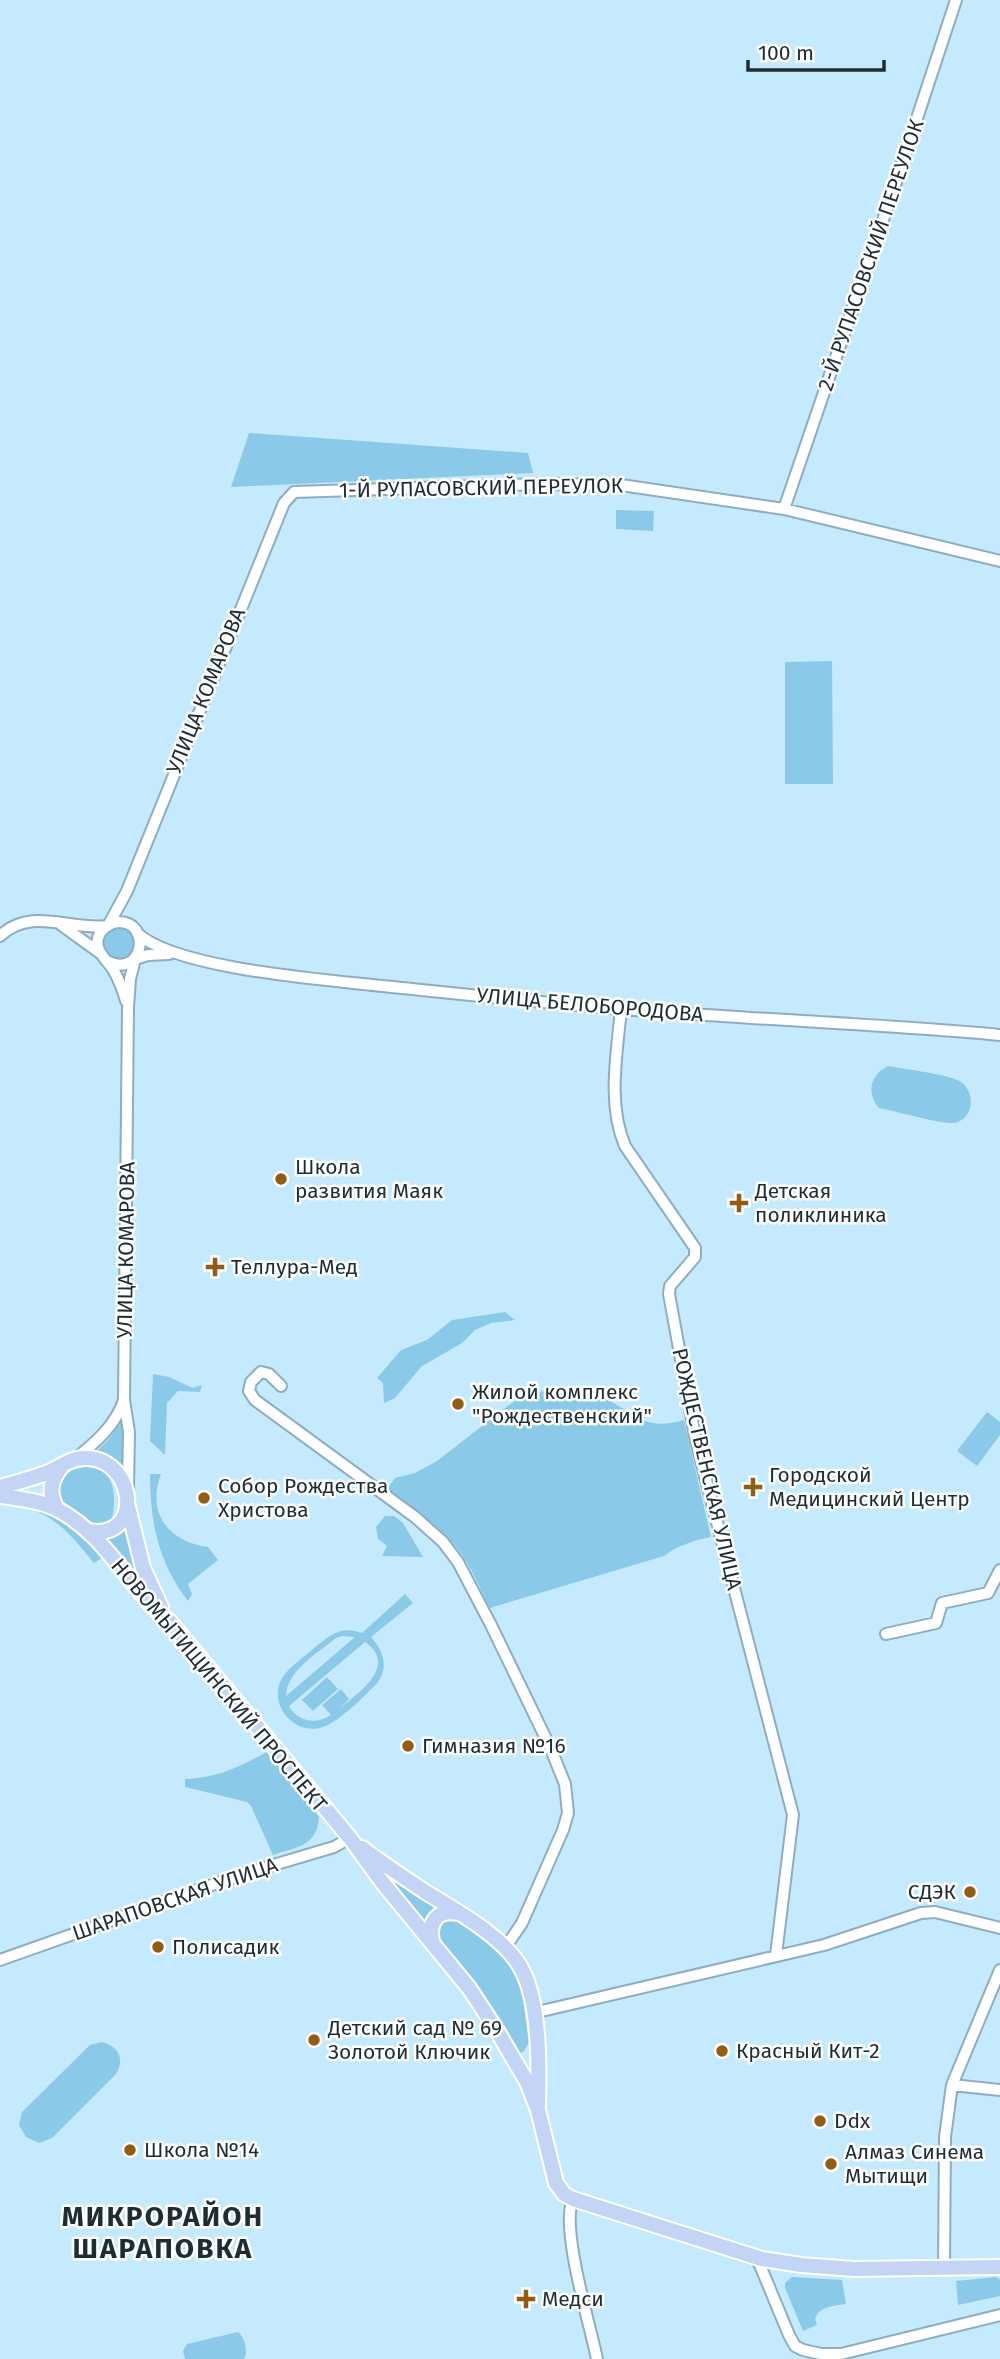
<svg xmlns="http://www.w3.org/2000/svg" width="1000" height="2359" font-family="'Fira Sans',sans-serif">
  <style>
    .green { fill: #8bc9e8; fill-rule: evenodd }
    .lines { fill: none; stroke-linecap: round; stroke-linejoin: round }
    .minor-casing { stroke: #8caec0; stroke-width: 14 }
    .major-casing { stroke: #fff; stroke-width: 18 }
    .minor { stroke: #fff; stroke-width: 10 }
    .major { stroke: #c4d4f5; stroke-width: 14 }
    .poi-dot { fill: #925d11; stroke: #fff; stroke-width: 2.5 }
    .labels { text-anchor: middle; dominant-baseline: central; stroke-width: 5; stroke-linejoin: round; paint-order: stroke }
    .street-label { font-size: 21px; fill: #1e2c33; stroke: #fff }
    .poi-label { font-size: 21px; fill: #1e2c33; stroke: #fff; text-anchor: start }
    .district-label { font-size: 28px; font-weight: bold; letter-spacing: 2px; fill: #1e2c33; stroke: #fff }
  </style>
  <rect width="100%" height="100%" fill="#c6eafd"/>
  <path class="green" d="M249 433 528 453 533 473 231 487Z
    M616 510 654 511 653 531 616 529Z
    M832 661 833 784H785V662Z
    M103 943a16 16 0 1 1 32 0a16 16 0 1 1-32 0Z
    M888 1066C904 1069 949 1074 961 1082 976 1092 974 1121 953 1123 940 1124 895 1111 879 1108 866 1093 870 1075 888 1066Z
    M505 1312 515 1320 491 1323 475 1330 462 1343 422 1366 395 1398 384 1403 383 1383 377 1378 401 1350 427 1340 452 1320Z
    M153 1374 169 1377 193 1388 202 1385 200 1392 178 1391 167 1403 165 1455 150 1441Z
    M551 1390C568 1391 586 1391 601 1397 637 1412 642 1432 684 1420L711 1537C693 1541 678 1545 664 1556L490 1608C478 1585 469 1560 451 1541 433 1521 408 1507 386 1491L395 1478 415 1473 437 1461 513 1402 538 1392Z
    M987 1412 1000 1422V1435L977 1466 957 1451Z
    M121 1422H123L122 1470 94 1454 108 1440Z
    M89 1466C117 1471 116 1497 112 1520L111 1523 97 1526 57 1497 58 1479 73 1470Z
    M150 1474H161C146 1513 169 1542 208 1547L218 1560 188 1584 192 1594 188 1601C158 1563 150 1521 150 1474Z
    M39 1510 64 1522 103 1557 94 1563C78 1544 62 1522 38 1512Z
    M385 1516H394L403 1523 423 1557 382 1556 387 1546 378 1539 376 1527Z
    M124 1524 133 1558 146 1589 100 1538Z
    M405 1594 413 1603 371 1637C383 1650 389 1667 378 1682 365 1696 340 1721 323 1727 295 1737 267 1705 282 1678 289 1667 304 1657 314 1648 330 1635 341 1625 362 1633ZM342 1636 355 1637 286 1696C287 1670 318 1653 336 1638ZM365 1642C399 1666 358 1693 339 1709L349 1699 341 1689 322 1705 331 1715C316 1725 298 1722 289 1706Z
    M327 1677 338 1689 313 1711 302 1700Z
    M267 1752 319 1817C317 1847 296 1847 273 1855L251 1806 247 1802 185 1787V1779C220 1777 236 1768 267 1752Z
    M397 1882 438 1909 427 1919 425 1925 394 1888V1883Z
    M452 1918C471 1930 503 1953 514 1973 525 1993 525 2020 529 2043L523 2052 518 2053 437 1940 436 1926 441 1920Z
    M102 2042C119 2046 125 2060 116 2074L52 2138 39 2143 26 2137 19 2125 22 2112 90 2045Z
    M792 2277 842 2280 846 2304C834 2306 819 2306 815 2319L817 2325 803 2331 785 2288V2283Z
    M996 2277 1000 2280V2296L958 2305 956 2281Z
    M238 2332C244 2336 249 2352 244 2359H185L183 2351 187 2344Z"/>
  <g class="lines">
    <defs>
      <path id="minor" d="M784 509 896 182 956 0
        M60 924 100 953
        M109 924 127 891 284 503 294 492 538 484 621 485 784 509 1000 561
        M137 933C175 969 328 980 383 986 481 996 580 1007 678 1013 785 1021 893 1025 1000 1035
        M0 936C31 906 71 931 108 926
        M135 959 148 955 169 954
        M107 961C143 980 153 921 118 922 111 923 104 927 100 933 91 949 107 959 114 971 119 980 123 990 126 1001
        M621 1009C617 1053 607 1104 625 1146L695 1248V1257L670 1286 669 1294 695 1436 706 1480 793 1815 776 1955
        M281 1386 269 1374 261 1372 251 1382 249 1391 255 1400 415 1517 443 1542 458 1562 491 1625 550 1747 565 1784 568 1813 563 1830 522 1923 505 1948
        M75 1459C95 1443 116 1425 124 1400
        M128 1490 129 1432 124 1400 128 1007 130 979 135 959
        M886 1634 936 1623 942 1603 988 1593 1000 1570
        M0 1960 243 1874 334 1847 350 1838
        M533 2013 824 1945 921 1913 935 1912 1000 1928
        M952 2085 1000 2090
        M573 2199C560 2228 590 2324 597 2359
        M757 2258 789 2335 795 2346 803 2350 821 2354H841L1000 2315
        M944 2268 945 2137 952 2085 1000 1970"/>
      <path id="major" d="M0 1487C17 1482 35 1478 51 1471 59 1467 68 1461 76 1459 134 1447 149 1542 88 1531
        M0 1496C16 1498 32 1500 47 1505 93 1522 120 1570 151 1605 157 1612 165 1616 171 1623L350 1838 382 1882 469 1988 496 2029 527 2082 538 2110 556 2183 564 2194 573 2199 762 2259 801 2265 854 2269 1000 2267
        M128 1507 143 1568 161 1607
        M57 1509C48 1492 50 1481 62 1466
        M362 1848C382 1863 403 1877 424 1891 454 1910 508 1938 523 1972 540 2006 539 2067 538 2105
        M432 1941C428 1923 437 1909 457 1913"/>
    </defs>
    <use href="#minor" class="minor-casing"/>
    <use href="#major" class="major-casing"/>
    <use href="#minor" class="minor"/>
    <use href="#major" class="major"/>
  </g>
  <g class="poi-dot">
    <circle cx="281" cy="1179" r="7"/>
    <path d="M735.5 1192.5h7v7h7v7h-7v7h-7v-7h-7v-7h7z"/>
    <path d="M211.5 1256.5h7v7h7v7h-7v7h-7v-7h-7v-7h7z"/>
    <circle cx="458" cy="1404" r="7"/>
    <path d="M749.5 1476.5h7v7h7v7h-7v7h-7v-7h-7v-7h7z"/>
    <circle cx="204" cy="1498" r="7"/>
    <circle cx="408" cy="1746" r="7"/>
    <circle cx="970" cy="1892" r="7"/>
    <circle cx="158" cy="1947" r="7"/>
    <circle cx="314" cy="2040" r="7"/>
    <circle cx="722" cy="2051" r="7"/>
    <circle cx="820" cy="2121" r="7"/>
    <circle cx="130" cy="2150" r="7"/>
    <circle cx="831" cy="2164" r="7"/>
    <path d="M522.5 2288.5h7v7h7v7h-7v7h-7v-7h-7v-7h7z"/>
  </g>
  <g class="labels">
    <g class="street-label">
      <text transform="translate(871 255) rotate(-71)">2-Й РУПАСОВСКИЙ ПЕРЕУЛОК</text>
      <text transform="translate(481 488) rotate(-1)">1-Й РУПАСОВСКИЙ ПЕРЕУЛОК</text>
      <text transform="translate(206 691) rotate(-68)">УЛИЦА КОМАРОВА</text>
      <text transform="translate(590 1005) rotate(5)">УЛИЦА БЕЛОБОРОДОВА</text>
      <text transform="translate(126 1250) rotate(-89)">УЛИЦА КОМАРОВА</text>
      <text transform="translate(707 1469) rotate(77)">РОЖДЕСТВЕНСКАЯ УЛИЦА</text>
      <text transform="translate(219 1685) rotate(50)">НОВОМЫТИЩИНСКИЙ ПРОСПЕКТ</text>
      <text transform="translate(175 1899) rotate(-19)">ШАРАПОВСКАЯ УЛИЦА</text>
    </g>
    <g class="poi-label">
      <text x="295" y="1167">Школа<tspan x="295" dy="24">развития Маяк</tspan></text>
      <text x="755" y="1191">Детская<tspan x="755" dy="24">поликлиника</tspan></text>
      <text x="231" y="1267">Теллура-Мед</text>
      <text x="472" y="1392">Жилой комплекс<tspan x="472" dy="24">"Рождественский"</tspan></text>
      <text x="769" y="1475">Городской<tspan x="769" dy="24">Медицинский Центр</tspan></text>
      <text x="218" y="1486">Собор Рождества<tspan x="218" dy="24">Христова</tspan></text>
      <text x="422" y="1746">Гимназия №16</text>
      <text x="956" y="1892" text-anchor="end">СДЭК</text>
      <text x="172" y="1947">Полисадик</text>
      <text x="328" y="2028">Детский сад № 69<tspan x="328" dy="24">Золотой Ключик</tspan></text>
      <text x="736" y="2051">Красный Кит-2</text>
      <text x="834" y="2121">Ddx</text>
      <text x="144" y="2150">Школа №14</text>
      <text x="845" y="2152">Алмаз Синема<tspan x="845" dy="24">Мытищи</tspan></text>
      <text x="542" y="2299">Медси</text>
    </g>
    <g class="district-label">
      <text x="163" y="2216">МИКРОРАЙОН<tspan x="163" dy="32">ШАРАПОВКА</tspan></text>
    </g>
  </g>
  <path d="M748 60v10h136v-10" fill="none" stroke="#1e2c33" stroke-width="3.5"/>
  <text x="758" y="60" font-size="21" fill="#1e2c33" stroke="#ffffff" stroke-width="5" paint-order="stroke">100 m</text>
</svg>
